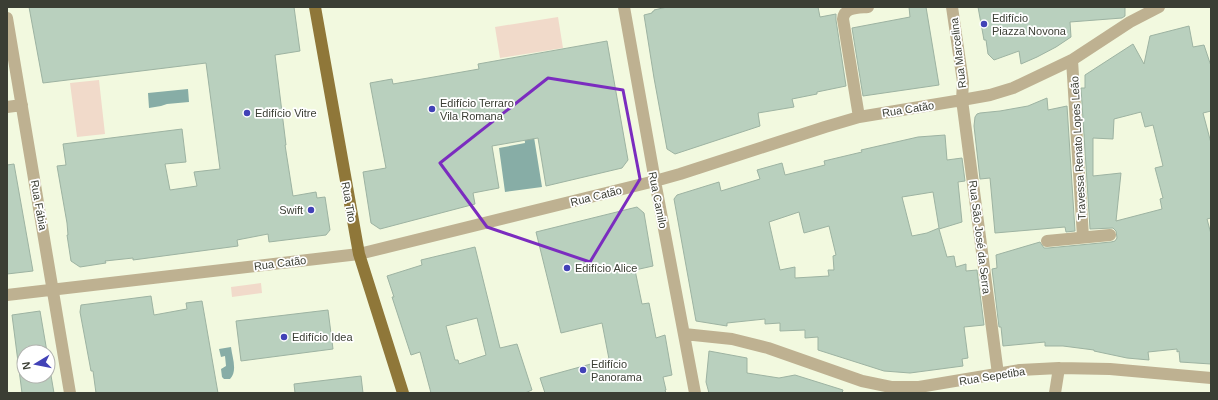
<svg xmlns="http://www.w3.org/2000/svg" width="1218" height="400" font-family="Helvetica,sans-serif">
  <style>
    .green { fill: #f1daca }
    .water { fill: #87ada6 }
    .building { fill: #b9d0be; stroke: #9db3a2; fill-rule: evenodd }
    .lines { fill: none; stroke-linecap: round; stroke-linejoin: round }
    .minor { stroke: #beb191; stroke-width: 12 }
    .major { stroke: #8f7739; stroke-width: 12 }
    .marked { fill: none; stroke: #7b2cbf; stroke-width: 3; stroke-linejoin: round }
    .poi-dot { fill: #4242b7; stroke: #fff; stroke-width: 1.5 }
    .labels { text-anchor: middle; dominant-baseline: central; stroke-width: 3.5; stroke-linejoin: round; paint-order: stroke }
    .poi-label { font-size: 11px; fill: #3b3e34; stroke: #fff; text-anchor: start }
    .street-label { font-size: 11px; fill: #3b3e34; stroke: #fff }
  </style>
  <rect width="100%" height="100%" fill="#f2f9df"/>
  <path class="green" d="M558 17 563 48 500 58 495 27Z
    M99 80 105 134 77 137 70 83Z
    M261 283 262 293 232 297 231 287Z"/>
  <path class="water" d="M188 89 189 102 167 104 161 106 149 108 148 93Z
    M533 131 542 187 505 192 499 148 525 143 524 133Z
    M231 347C232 357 238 371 230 379H224L222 377 221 369 226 366 225 356 221 357 219 349Z"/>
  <path class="building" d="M29 7H294L300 51 275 55 286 145H285L293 196 316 192 317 198 325 197 330 230 326 235 269 242 268 234 237 240 238 246 133 260V258L105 261 106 263 80 267 71 261 67 235H68L67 223 57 166 66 165 63 144 182 129 186 162 165 164 170 190 197 186 194 172 220 169 206 63 43 83Z
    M667 7H818L820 17 836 14V20L846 86 817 92V94L792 99 794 107 758 113 760 126 675 154 667 149 654 78 644 15 652 13V12L654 11V10Z
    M909 7H926L939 85 863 96 852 28 910 17Z
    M978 7H1125V16L1122 18 1070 22 1071 37 1056 47 1037 57 1021 64 1019 51 994 60 988 54 986 40H984Z
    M1189 26 1193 47 1204 45 1211 66V111L1203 113 1211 143V218L1207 219 1211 234V364L1180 362 1179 351 1177 352V349L1148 352 1149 360 1127 358 1094 351V350L1063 346H1045V342L1003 346 1001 327H999L992 269 997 268 996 255 1040 242 1044 248H1048L1111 242 1115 241 1117 238 1116 231 1113 228 1090 229 1081 88H1085V75L1133 44 1144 64 1150 36ZM1141 112 1145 127 1153 125 1163 166 1155 168 1163 198 1160 199 1162 209 1116 221 1121 173 1093 176V138L1113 139 1114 119Z
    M607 41 628 160 622 168 546 186 538 138 492 146 499 188 473 193 475 204 380 229 371 223 363 172 386 168 370 83 392 79 393 84 428 78 479 69 478 64Z
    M1047 98 1048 110 1067 106 1075 231 1066 232 1065 227 995 233 990 178 980 179 974 126 975 117 977 114 980 113 1000 111 1028 106Z
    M945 135 947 160 962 158 965 181 958 182 962 222 939 229 947 257 954 256 956 267 966 264V271L977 270 984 325 964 327 968 358 962 359 963 366 910 373 884 371 818 350V337L805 338V330L780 331V323L765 324V319L727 323V326L696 321 674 199 677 195 719 182 721 191 760 179 757 170 782 163 785 175 825 165 824 161 862 152 861 150 918 137ZM933 192 939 228 927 233 912 236 902 197ZM799 212 804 233 829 226 836 255 833 256 834 270H828L829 276 795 278V267L780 270 769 222Z
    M14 164 33 271 7 274V165Z
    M637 207 644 213 653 266 635 270 642 304 649 303 656 338 665 335 672 375 663 377 666 390H665L666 393H545L540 378 609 359 602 323 561 333 536 232Z
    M475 247 500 348 517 344 532 390 525 393H431L420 352 411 355 392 297H394L387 276 422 265 421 260ZM477 318 486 355 459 364 458 360H455L446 326Z
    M151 296 154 315 187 309 186 303 202 301 218 393H96L93 371H91L80 312 81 305Z
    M328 310 333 349 241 361 236 321Z
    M40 311 47 352H24V376H48V358L54 393H22L12 315Z
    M709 351 747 358V373L779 378 795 375 843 390 842 393H709L706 382Z
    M361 376 363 393H295L294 384Z"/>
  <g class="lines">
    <path class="minor" d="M624 7 655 181 695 393
      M952 7 963 82 962 100 998 374
      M7 18 70 393
      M1072 60 1083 237
      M7 107 22 105
      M859 117 843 19C844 7 858 8 868 7
      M1047 241 1110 235
      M7 295 359 254 655 181 680 174 825 127 859 117 962 100 990 95 1013 88 1072 60 1130 22 1159 7
      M684 334 732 339 768 348 862 381 891 387H919L1020 370 1059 368 1110 369 1211 378
      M1055 393 1059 368"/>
    <path class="major" d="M315 7 359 254 403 393"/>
  </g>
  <path class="marked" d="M548 78 623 90 640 179 590 262 487 227 440 163Z"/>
  <g class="poi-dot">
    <circle cx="984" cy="24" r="4"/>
    <circle cx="432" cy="109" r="4"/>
    <circle cx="247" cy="113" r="4"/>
    <circle cx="311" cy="210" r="4"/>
    <circle cx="567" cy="268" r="4"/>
    <circle cx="284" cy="337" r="4"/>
    <circle cx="583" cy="370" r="4"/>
  </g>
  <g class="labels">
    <g class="poi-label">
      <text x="992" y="18">Edifício<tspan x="992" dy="13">Piazza Novona</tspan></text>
      <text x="440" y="103">Edifício Terraro<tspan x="440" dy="13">Vila Romana</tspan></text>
      <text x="255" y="113">Edifício Vitre</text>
      <text x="303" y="210" text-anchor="end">Swift</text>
      <text x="575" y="268">Edifício Alice</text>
      <text x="292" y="337">Edifício Idea</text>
      <text x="591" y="364">Edifício<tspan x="591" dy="13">Panorama</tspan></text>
    </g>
    <g class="street-label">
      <text transform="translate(958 53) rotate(-97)">Rua Marcelina</text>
      <text transform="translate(908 109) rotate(-9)">Rua Catão</text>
      <text transform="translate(1078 148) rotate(-93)">Travessa Renato Lopes Leão</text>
      <text transform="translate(596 196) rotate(-14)">Rua Catão</text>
      <text transform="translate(658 200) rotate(79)">Rua Camilo</text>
      <text transform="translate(349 202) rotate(80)">Rua Tito</text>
      <text transform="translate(39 205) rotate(80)">Rua Fábia</text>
      <text transform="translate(980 237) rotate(83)">Rua São José da Serra</text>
      <text transform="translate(280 263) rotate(-7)">Rua Catão</text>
      <text transform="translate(992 376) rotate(-9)">Rua Sepetiba</text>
    </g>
  </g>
  <rect width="1218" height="400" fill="none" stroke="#3b3e34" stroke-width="16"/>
  <g transform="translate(36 364) rotate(260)"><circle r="19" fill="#ffffff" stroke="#b1b2ae"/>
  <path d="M0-3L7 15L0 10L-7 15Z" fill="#4242b7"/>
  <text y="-6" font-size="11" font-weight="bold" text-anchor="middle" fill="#3b3e34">N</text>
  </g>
</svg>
